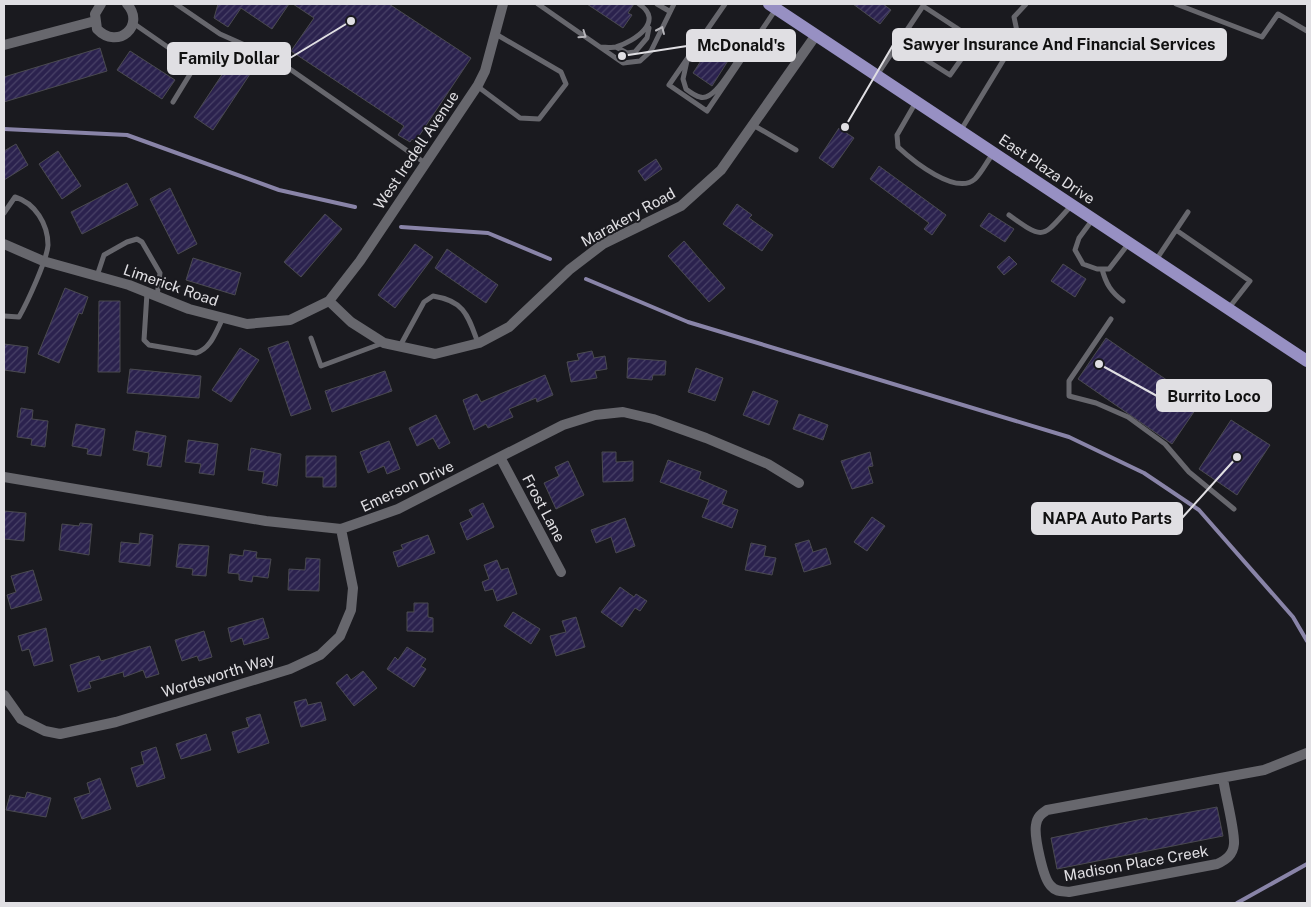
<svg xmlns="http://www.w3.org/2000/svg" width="1311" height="907" font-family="'Public Sans',sans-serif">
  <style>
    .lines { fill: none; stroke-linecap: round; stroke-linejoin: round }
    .stream { stroke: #8984a8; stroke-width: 4 }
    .building { fill: url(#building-hatch); stroke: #4a4a50 }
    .service { stroke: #67676d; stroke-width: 5 }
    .minor { stroke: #67676d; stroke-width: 10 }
    .primary { stroke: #9790c3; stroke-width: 12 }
    .oneway { stroke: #b6b5ba }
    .labels { text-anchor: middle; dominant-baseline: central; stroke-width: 4; stroke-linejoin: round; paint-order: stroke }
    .street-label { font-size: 15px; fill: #e0dfe3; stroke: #1a1a1f }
    .leader { fill: none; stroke: #e0dfe3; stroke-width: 2 }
    .callout-dot { fill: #e0dfe3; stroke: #1a1a1f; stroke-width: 2 }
    .callout { fill: #e0dfe3; stroke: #e0dfe3; stroke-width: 2 }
    .callout-label { font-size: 16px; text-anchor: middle; font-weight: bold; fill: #111 }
  </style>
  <defs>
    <pattern id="building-hatch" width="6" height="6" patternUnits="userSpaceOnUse" patternTransform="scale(1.25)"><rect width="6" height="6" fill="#2b224e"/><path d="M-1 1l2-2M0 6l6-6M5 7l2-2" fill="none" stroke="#494267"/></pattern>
  </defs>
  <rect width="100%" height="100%" fill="#1a1a1f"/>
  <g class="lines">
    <path class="stream" d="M4 129 127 135 279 190 355 207
      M401 227 488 233 550 259
      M586 279 688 322 1069 437 1144 473 1199 510 1293 617 1307 641
      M1237 903 1307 864"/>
  </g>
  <path class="building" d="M218 4H289L272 29 241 8 228 27 214 18Z
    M293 4H389L471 58 415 142 412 139 410 142 398 135 404 126 291 51 314 18Z
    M587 4H634L628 13 632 15 623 28Z
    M853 4H883L891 10 880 24Z
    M944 28 961 42 947 61 929 47Z
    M719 33 738 45 712 86 693 73Z
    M100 48 107 71 4 102V77Z
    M130 51 175 80 162 99 117 70Z
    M233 58 252 71 213 130 194 117Z
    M839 128 854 138 833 168 819 158Z
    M16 144 28 165 4 180V151Z
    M58 151 81 186 62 199 39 164Z
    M656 159 662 169 645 181 638 171Z
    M879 166 946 215 932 235 924 229 929 223 870 179Z
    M127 183 138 205 82 234 71 212Z
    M170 188 197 244 178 254 150 199Z
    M737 204 752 215 749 218 773 235 762 251 723 224Z
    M989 213 1014 229 1005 242 980 226Z
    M325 214 342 229 301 277 284 262Z
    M684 241 725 288 709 302 668 256Z
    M415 244 433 257 395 308 378 295Z
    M447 249 498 285 486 303 435 268Z
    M1009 256 1017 264 1004 275 997 267Z
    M193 258 241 273 235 295 186 280Z
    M1063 264 1086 279 1075 297 1051 281Z
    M65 288 88 297 82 314 79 313 59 363 38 354Z
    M99 301H120V372H98Z
    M1106 338 1200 403 1172 444 1078 379Z
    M288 341 311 409 291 416 268 348Z
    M4 344 28 347 25 373 4 370Z
    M240 348 259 360 231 402 212 390Z
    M592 351 594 358 605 356 607 369 595 371 597 378 571 382 567 362 579 360 577 354Z
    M628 358 666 361 665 375H653L652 380 627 378Z
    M696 368 723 378 715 401 688 392Z
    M130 369 201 376 199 398 127 393Z
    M385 371 392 391 332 412 325 391Z
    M545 375 553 395 537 402 536 398 509 409 513 417 488 428 486 424 474 430 463 400 477 394 481 402Z
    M753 391 778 401 769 425 743 415Z
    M21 408 33 410 32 419 48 421 45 447 31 445 32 439 17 437Z
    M799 414 828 425 823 440 793 429Z
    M436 415 450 443 439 449 433 438 417 446 409 428Z
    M1231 420 1270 445 1237 495 1199 469Z
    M76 424 105 429 101 456 87 454 88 449 72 446Z
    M136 431 166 436 161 467 147 465 149 453 133 450Z
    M188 440 218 444 214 475 199 473 201 464 185 462Z
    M389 441 400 469 387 474 384 466 368 473 360 452Z
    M251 448 281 454 277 486 262 483 264 472 248 470Z
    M602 452H616V462L633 461V481L603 482Z
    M870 452 873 466 868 467 873 483 852 489 841 461Z
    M306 456H336V487H323V477H306Z
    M668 460 701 472 699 479 727 491 722 504 738 510 732 528 702 517 709 500 660 482Z
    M568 461 584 495 556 509 544 483 559 476 555 467Z
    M483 503 494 527 467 540 460 523 473 517 469 510Z
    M4 511 26 513 24 541 4 539Z
    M872 517 885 526 867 551 854 542Z
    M625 518 635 546 616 553 611 537 596 543 591 530Z
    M80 523 92 524 89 555 59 550 62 524 79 526Z
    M140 533 153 535 150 566 119 562 121 542 139 544Z
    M428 535 435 553 398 567 393 552 403 549 401 545Z
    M809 540 813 552 826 548 831 564 804 572 795 544Z
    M751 543 766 546 764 556 776 558 772 575 745 570Z
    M179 544 209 546 206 576 192 575 193 569 176 567Z
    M244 550 257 552 256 558 271 559 268 578 253 576 252 582 239 580V574L228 573 230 554 243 556Z
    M306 558 320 559 319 591 288 590 289 569 305 570Z
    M497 560 501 570 508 568 517 594 497 601 493 589 485 591 482 582 489 579 484 565Z
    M33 570 42 600 11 609 7 595 16 592 11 576Z
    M620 587 634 597 636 594 647 601 640 611 635 608 622 627 601 612Z
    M414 603H428V617L433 618V632L407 631V612H414Z
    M513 612 540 629 531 644 504 626Z
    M576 617 585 647 556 656 550 636 566 632 562 621Z
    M263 618 269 638 244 645 242 638 231 642 228 628Z
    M46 628 53 661 34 666 29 649 22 651 18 636Z
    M204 631 212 657 199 661 197 656 182 661 175 640Z
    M150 646 159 674 146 678 143 670 124 677 123 672 89 682 91 688 78 692 70 665 99 656 101 661Z
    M407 647 426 659 421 666 426 669 414 687 387 669 395 657 398 660Z
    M363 671 377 688 354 706 336 683 347 674 351 680Z
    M306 699 308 705 321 702 326 720 301 727 294 702Z
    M260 714 269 743 238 753 232 732 249 727 246 718Z
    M206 734 211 750 181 759 176 744Z
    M156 747 165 778 137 787 131 768 144 764 141 752Z
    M100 778 111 809 82 819 74 798 90 793 87 783Z
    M27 792 51 798 46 817 6 810 10 795 25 798Z
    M1217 807 1223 836 1057 869 1051 838 1147 818 1148 820Z"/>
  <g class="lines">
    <path class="service" d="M176 4 220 34 274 58 425 163
      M538 4 623 63 640 61 651 51 674 4
      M657 4 669 11
      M725 4 669 85 707 111 776 9
      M1176 4 1262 37 1278 14 1307 31
      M133 23 195 66 173 102
      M600 47C605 47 612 48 616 47 635 41 665 21 639 4
      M616 47 627 53 635 52 647 38 649 28
      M687 61 683 79 686 89C690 92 695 96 700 97 716 102 733 62 745 52
      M877 75 923 6 972 38V44L950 75 920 56 903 35
      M477 86 520 118 539 119 566 84 561 72 494 33
      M916 102 897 135 898 147C913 161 956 196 975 179 982 172 987 161 993 154
      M753 125 796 150
      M961 130 1018 36 1014 17 1026 4
      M4 213 15 197C35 203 48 224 48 245 47 260 27 303 19 317L4 316
      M1009 215C1046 242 1042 237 1072 205
      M1093 219 1079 238 1075 250 1083 264 1097 269H1109L1129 243
      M1176 230 1250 281 1228 309
      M1156 260 1188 212
      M1102 269C1106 284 1111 292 1123 301
      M97 276 104 255 127 242 137 239 142 242 160 273 157 296
      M147 293 144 340 149 345 196 353C211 349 216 331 223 318
      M1111 319 1069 381V396L1096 403 1128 417 1165 444 1189 472 1234 509
      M311 338 321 366 383 343
      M400 346 424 302 433 296C465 301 468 316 478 343"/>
    <path class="minor" d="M101 4 95 14 97 29C118 51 146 25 127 4
      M4 45 95 21
      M4 244 43 261 129 285 189 309 247 324 290 320 329 301 360 261 478 85 485 71 503 4
      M329 301 351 322 384 343 435 354 479 343 509 327 569 270 603 244 681 206 721 170 816 35
      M500 457 561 572
      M4 477 266 521 341 529 398 509 563 425 595 415 623 412 653 419 706 438 768 464 799 483
      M4 695 21 719 45 731 60 734 116 722 290 669 320 655 340 636 351 610 353 588 341 529
      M1223 778C1225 794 1235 830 1234 844 1233 855 1226 860 1217 864L1069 892C1062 891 1056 892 1051 886 1043 879 1034 836 1036 825 1037 817 1041 814 1047 810L1264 770 1307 753"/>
    <path class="primary" d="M769 4 1307 361"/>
  </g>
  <defs><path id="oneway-chevron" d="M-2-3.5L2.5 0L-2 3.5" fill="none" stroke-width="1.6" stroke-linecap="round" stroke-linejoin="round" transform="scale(1.25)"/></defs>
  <g class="oneway">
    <use href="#oneway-chevron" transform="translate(661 30) rotate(-66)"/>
    <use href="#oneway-chevron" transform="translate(583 35) rotate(35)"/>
  </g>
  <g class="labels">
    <g class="street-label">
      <text transform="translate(416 150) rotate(-56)">West Iredell Avenue</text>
      <text transform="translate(1047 169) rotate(34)">East Plaza Drive</text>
      <text transform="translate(628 217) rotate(-29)">Marakery Road</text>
      <text transform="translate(171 285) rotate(19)">Limerick Road</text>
      <text transform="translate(407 486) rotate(-25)">Emerson Drive</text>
      <text transform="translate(544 508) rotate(62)">Frost Lane</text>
      <text transform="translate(218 675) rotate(-17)">Wordsworth Way</text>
      <text transform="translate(1136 863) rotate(-10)">Madison Place Creek</text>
    </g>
  </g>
  <path class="leader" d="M845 127L893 45M622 56L687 46M351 21L290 58M1099 364L1157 396M1237 457L1182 518"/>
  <g class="callout-dot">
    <circle cx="845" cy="127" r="5"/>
    <circle cx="622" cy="56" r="5"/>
    <circle cx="351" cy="21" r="5"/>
    <circle cx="1099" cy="364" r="5"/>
    <circle cx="1237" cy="457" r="5"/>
  </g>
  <g class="callout">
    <rect x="893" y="29" width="333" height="31" rx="5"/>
    <rect x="687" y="30" width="108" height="31" rx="5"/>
    <rect x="168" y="43" width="122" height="31" rx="5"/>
    <rect x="1157" y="380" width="114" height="31" rx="5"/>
    <rect x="1032" y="503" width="150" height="31" rx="5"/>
  </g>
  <g class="callout-label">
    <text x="1059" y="50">Sawyer Insurance And Financial Services</text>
    <text x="741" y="51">McDonald's</text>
    <text x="229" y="64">Family Dollar</text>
    <text x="1214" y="402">Burrito Loco</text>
    <text x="1107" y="524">NAPA Auto Parts</text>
  </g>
  <rect width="1311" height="907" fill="none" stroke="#e0dfe3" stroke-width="10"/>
</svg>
